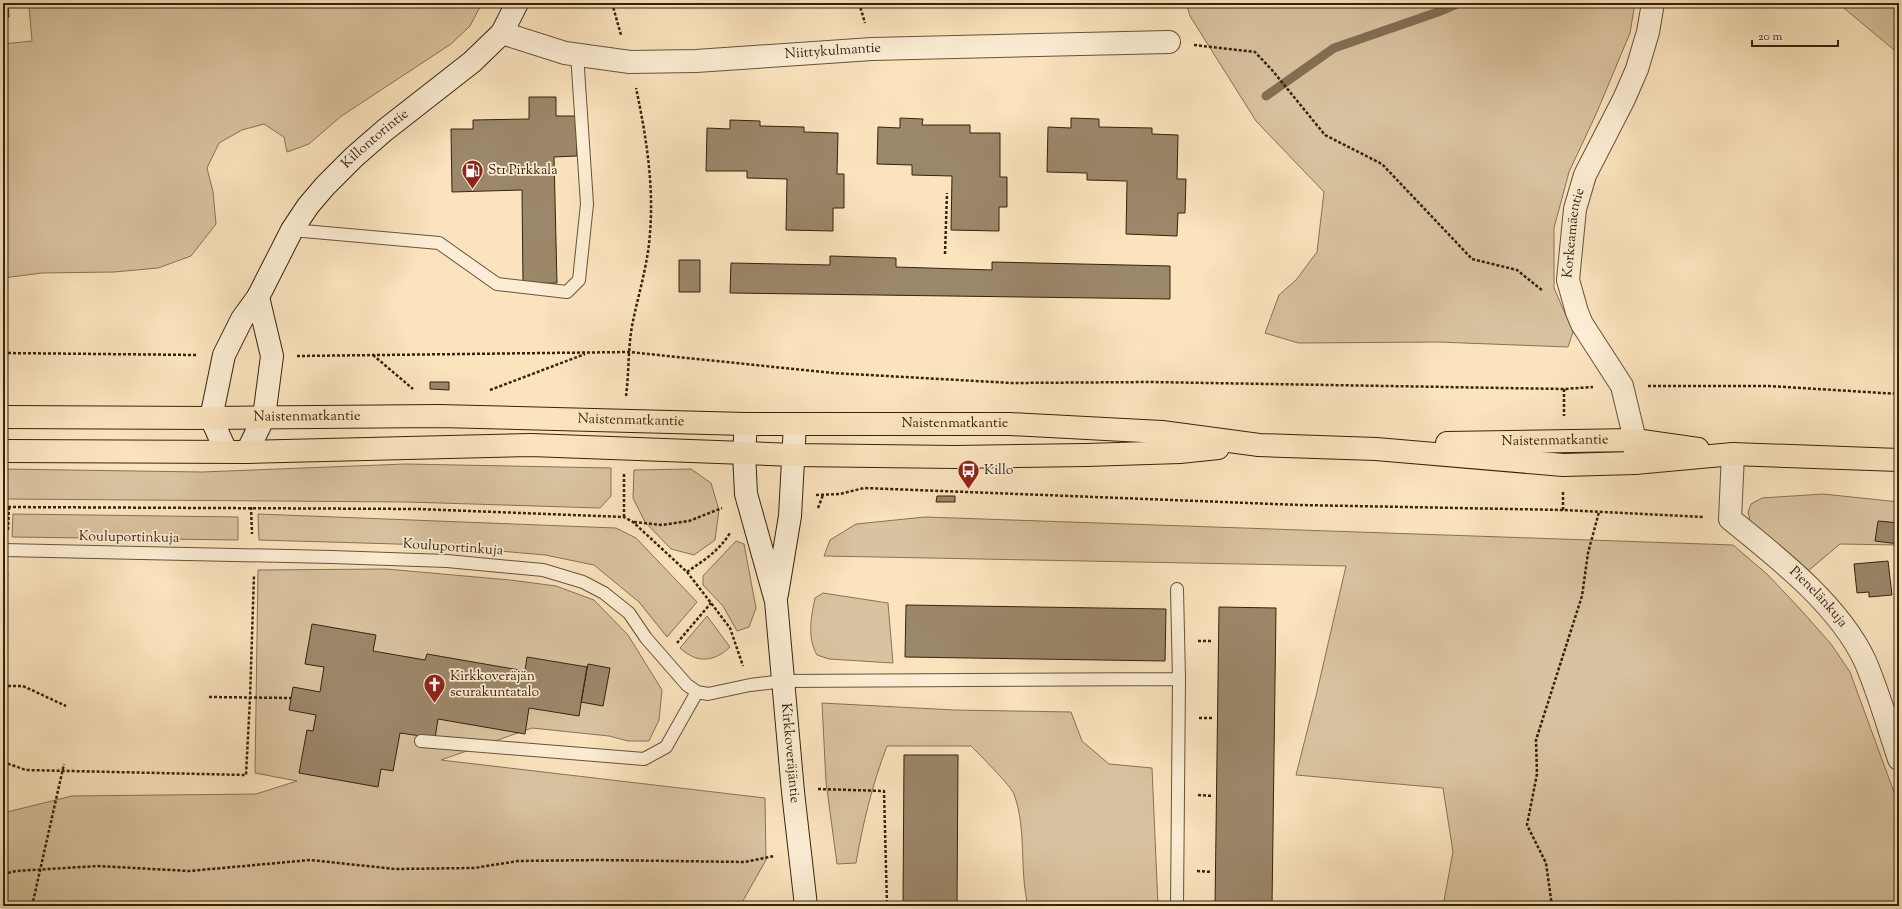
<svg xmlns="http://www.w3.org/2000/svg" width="1902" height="909" font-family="'Sorts Mill Goudy',serif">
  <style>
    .green { fill: #d9c29f; stroke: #877256 }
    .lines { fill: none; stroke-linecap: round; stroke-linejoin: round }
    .stream { stroke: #836f53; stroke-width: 9 }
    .building { fill: #9b8769; stroke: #35230d }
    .lane-casing { stroke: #665339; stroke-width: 14 }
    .street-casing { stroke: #665339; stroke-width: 24 }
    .secondary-casing { stroke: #35230d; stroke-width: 24 }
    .primary-casing { stroke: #35230d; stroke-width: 24 }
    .path { stroke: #35230d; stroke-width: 2.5; stroke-dasharray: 3 2; stroke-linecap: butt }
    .lane { stroke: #fcedd4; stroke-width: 12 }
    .street { stroke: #fcedd4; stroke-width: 22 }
    .secondary { stroke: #fcedd4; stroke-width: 22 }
    .primary { stroke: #fae3bd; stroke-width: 22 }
    .labels { text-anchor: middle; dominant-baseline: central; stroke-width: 3.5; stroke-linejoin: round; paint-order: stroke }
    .street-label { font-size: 14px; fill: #35230d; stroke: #fcedd4 }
    .poi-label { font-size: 14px; fill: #35230d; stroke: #fcedd4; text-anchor: start }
  </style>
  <rect width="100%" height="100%" fill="#fae3bd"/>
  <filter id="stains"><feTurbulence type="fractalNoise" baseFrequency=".005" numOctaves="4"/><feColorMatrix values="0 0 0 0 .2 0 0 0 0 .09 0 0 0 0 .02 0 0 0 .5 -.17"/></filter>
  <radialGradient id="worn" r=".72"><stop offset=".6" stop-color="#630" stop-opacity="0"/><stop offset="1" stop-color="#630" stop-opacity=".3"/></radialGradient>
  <path class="green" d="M92 3H482L470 26 451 44 340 117 309 144 287 152 284 137 264 124 242 130 219 143 207 168 213 192 216 224 191 256 158 268 114 272 42 273 3 278V44L32 41 29 7Z
    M1186 3H1635L1630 33 1597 112 1569 172 1554 228V288L1573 332 1568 347 1438 342 1298 343 1265 333 1279 295 1296 280 1317 252 1324 192 1256 121 1190 16Z
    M1835 3H1899V54L1839 4Z
    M405 464 611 468V496L600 508 408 502 3 499V469L202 472Z
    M691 469 711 483 719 510 715 540 694 555 671 549 645 522 633 498 634 470Z
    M1823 494 1899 502V545L1840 544 1802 576 1751 525 1748 512 1751 504 1762 498Z
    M13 514 238 517V540L12 537Z
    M258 514 616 528 636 538 697 602 667 637 639 602 594 565 545 555 431 545 259 540Z
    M925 517 1733 545 1767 574 1801 610 1831 644 1850 672 1899 806V906H1443L1453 852 1443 788 1296 775 1316 696 1346 566 824 556 830 540 856 524Z
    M736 541 744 544 756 608 749 627 737 631 723 606 703 585V576Z
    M386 569 510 580 556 586 594 600 628 635 662 690 659 720 649 741H628L609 736 532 728 441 760 765 798 766 860 740 906H3V813L72 796 256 794 297 781 255 773 258 570Z
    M823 593 888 603 893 663 829 659 817 655C807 638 811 617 815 598Z
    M707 616 730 647C714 662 697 664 680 648Z
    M822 703 954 710 1071 712 1082 741 1109 764 1152 768 1158 906H1028C1019 869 1027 830 1014 794 1011 786 979 754 971 746H887C872 785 863 823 856 863L837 864 826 782Z"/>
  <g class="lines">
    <path class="stream" d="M1266 96 1334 48 1438 12 1459 3"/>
  </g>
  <path class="building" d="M3 3H8L9 17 3 18Z
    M529 97H556V116H576L577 156 554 157 557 283 523 284 522 190 452 192 451 129H473V120L529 119Z
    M900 118 923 119 922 125H970V133H1000V177H1007V207H999V231L951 230 952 176 912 175V165L877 164 878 127 900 128Z
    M1071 118 1099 119V127L1152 128V134L1178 135 1177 179H1186L1185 213H1178L1177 236 1126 234 1127 181 1087 180V173L1047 172 1048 127 1071 128Z
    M730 120 760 121V126L804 127V132L838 133 837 174H844V208H833V231L786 230 787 179 747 178V171H706L707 128 730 129Z
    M830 256 896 258V267L992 270V262L1170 266V299L730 293 731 263 830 265Z
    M679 260H700V292H679Z
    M430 382H449V390L430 389Z
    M937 496H955V502H936Z
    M1878 521 1899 523V544L1875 541Z
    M1888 561 1892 595 1869 597V592L1857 593 1854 564Z
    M906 605 1166 609 1165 661 905 657Z
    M1219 607 1276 608 1272 906H1215Z
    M312 624 376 635 373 651 425 660 427 654 525 671 527 657 587 667 579 716 529 708 525 734 438 719 435 738 400 733 393 771 381 769 378 787 299 773 307 730 313 731 316 715 289 710 293 687 320 692 324 667 305 664Z
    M588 664 610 668 603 706 581 702Z
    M904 755H958L957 906H903Z"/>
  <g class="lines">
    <defs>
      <path id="lane" d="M292 230 439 243 497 284 567 292 579 280 587 204 577 54
        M3 550 332 557 447 561 543 570 583 582 604 593 629 613 646 638 687 685 697 692 708 694 750 685 784 681 1179 679
        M421 741 644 759 666 747 697 692
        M1177 906 1179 679 1177 589"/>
      <g id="street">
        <path id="s1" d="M502 33 565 53 630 62 696 61 872 49 1169 42"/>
        <path id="s2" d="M1733 454 1730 519C1777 557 1839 605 1865 661 1879 693 1888 727 1899 759"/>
        <path id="s3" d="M1635 463V440L1622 386 1582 324 1577 312 1568 280 1575 209 1585 175 1624 99 1637 69 1648 32 1653 3"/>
      </g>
      <g id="secondary">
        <path id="s4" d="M746 424 744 453 746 494 776 601 793 792 806 906"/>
        <path id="s5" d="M226 451 211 418 224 355 242 319 258 297 292 230 308 206 325 186 354 157 385 130 472 62 502 33 517 3"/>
        <path d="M247 452 264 417 272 356 258 297"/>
        <path d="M777 594 790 516 795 424"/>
      </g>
      <g id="primary">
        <path id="s6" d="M3 417 211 418 439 416 746 424H1010L1162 432 1259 445 1376 449 1563 465 1635 463 1733 454 1899 460"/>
        <path id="s7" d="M1447 443 1635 440 1698 449"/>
        <path d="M3 451 247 452 531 445 794 455 955 457 1086 455 1180 452 1218 448"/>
      </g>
    </defs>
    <use href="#lane" class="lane-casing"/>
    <use href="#street" class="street-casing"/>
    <use href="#secondary" class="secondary-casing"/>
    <use href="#primary" class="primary-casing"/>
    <path class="path" d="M612 3 621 35
      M859 3 865 23
      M1194 45 1255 52 1272 70 1325 135 1382 164 1472 259 1517 270 1543 291
      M945 254 947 193
      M3 353 198 355
      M373 355 413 389
      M297 356 629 352 833 373 1012 383 1151 382 1564 389 1593 387
      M1648 386H1769L1899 394
      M1564 389V416
      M490 390 585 354
      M626 396C629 373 628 349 632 326 638 295 648 265 650 233 654 185 646 135 636 88
      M624 474V517
      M816 495 840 494 864 488 1300 505 1563 510 1704 517
      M3 507 418 509 624 517 633 522 687 572 711 603 730 628 743 666
      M251 507 252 534
      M818 508 823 495
      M1563 510V491
      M634 522 662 525 689 521 722 508
      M8 530 9 507
      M687 572C704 560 719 551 730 533
      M1198 641H1213
      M677 643 711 603
      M3 686H23L66 706
      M4 686 7 571
      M209 697 291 698
      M1199 718H1214
      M3 762 26 770 246 775 250 698 254 575
      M818 789 884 791 887 906
      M1198 795 1213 796
      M1197 871 1212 872
      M3 874 16 871 98 866 189 871 310 860 395 869 474 868 518 861 599 860 745 862 774 856
      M32 906 64 764
      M1552 906 1546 863 1527 825 1537 774 1536 740 1582 596 1588 553 1599 512"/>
    <use href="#lane" class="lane"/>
    <use href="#street" class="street"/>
    <use href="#secondary" class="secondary"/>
    <use href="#primary" class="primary"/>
  </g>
  <defs>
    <symbol id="fuel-pin" viewBox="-11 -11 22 30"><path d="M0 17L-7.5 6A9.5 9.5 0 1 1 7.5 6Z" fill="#8f2418" stroke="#fcedd4"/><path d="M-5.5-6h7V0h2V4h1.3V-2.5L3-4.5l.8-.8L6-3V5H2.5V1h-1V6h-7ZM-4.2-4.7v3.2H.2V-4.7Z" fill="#fff"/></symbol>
    <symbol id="bus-pin" viewBox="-11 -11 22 30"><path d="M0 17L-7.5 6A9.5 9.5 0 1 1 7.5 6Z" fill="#8f2418" stroke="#fcedd4"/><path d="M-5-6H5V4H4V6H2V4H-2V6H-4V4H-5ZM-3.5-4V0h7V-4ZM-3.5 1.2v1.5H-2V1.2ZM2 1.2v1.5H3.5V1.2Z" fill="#fff"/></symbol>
    <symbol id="church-pin" viewBox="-11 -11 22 30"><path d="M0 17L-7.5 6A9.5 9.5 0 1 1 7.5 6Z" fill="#8f2418" stroke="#fcedd4"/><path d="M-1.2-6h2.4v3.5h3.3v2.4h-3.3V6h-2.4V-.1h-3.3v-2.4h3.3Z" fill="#fff"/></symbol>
  </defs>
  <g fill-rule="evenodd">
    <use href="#fuel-pin" x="460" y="158" width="25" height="34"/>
    <use href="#bus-pin" x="956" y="458" width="25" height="34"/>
    <use href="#church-pin" x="422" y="672" width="25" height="34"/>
  </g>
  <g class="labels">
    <g class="street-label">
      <text stroke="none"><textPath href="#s1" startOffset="335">Niittykulmantie</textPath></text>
      <text stroke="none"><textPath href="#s5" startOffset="367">Killontorintie</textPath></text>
      <text stroke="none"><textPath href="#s3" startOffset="246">Korkeamäentie</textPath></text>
      <text stroke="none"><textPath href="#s6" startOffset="304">Naistenmatkantie</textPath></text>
      <text stroke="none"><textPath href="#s6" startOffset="628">Naistenmatkantie</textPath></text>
      <text stroke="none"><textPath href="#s6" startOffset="952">Naistenmatkantie</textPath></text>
      <text stroke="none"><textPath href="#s7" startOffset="108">Naistenmatkantie</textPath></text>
      <text transform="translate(129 538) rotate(1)">Kouluportinkuja</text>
      <text transform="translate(453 548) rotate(4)">Kouluportinkuja</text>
      <text stroke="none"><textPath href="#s2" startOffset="183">Pienelänkuja</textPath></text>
      <text stroke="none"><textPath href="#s4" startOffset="334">Kirkkoveräjäntie</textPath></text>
    </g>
    <g class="poi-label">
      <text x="488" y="171">St1 Pirkkala</text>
      <text x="984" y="471">Killo</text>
      <text x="450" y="677">Kirkkoveräjän<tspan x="450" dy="16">seurakuntatalo</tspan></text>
    </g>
  </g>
  <rect width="1902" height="909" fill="none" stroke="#fae3bd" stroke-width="16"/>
  <rect x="4" y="4" width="1894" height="901" fill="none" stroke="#35230d" stroke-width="2"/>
  <rect x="8" y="8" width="1886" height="893" fill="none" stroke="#35230d"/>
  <path d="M1752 40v6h86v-6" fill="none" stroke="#35230d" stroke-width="2"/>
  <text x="1758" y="40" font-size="12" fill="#35230d" stroke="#fcedd4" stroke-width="3" paint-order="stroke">20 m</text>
  <rect width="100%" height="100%" filter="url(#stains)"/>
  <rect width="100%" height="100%" fill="url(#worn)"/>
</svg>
